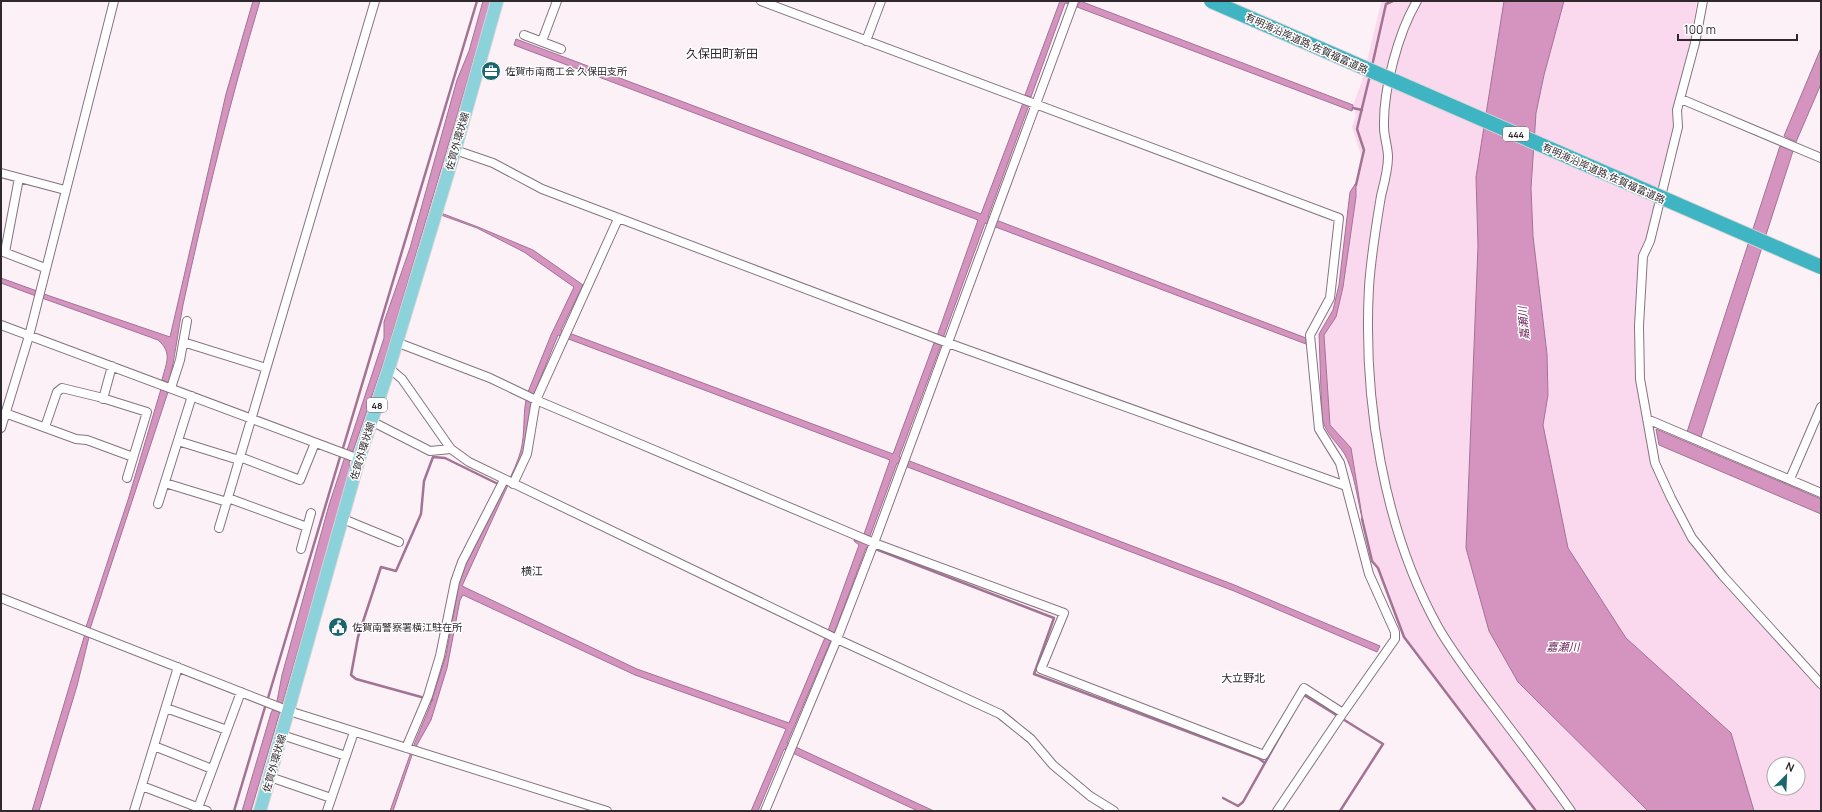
<svg xmlns="http://www.w3.org/2000/svg" width="1822" height="812" font-family="Manrope,'Noto Sans JP',sans-serif">
  <style>
    .green { fill: #fad9ee; fill-rule: evenodd }
    .water { fill: #d593bf; stroke: #a37393 }
    .lines { fill: none; stroke-linecap: round; stroke-linejoin: round }
    .stream { stroke: #a37393; stroke-width: 2.5 }
    .minor-casing { stroke: #85747f; stroke-width: 10 }
    .primary-casing { stroke: #d5d4d5; stroke-width: 14 }
    .minor { stroke: #fff; stroke-width: 8 }
    .primary { stroke: #8cd2da; stroke-width: 12 }
    .motorway-bridge-casing { stroke: #d5d4d5; stroke-width: 16; stroke-linecap: butt }
    .motorway-bridge { stroke: #3fb4c2; stroke-width: 14 }
    .labels { text-anchor: middle; dominant-baseline: central; stroke-width: 3; stroke-linejoin: round; paint-order: stroke }
    .shield { fill: #fff; stroke: #6d686c; stroke-width: 1 }
    .shield-label { font-size: 9px; font-weight: bold; fill: #2f282d }
    .street-label { font-size: 10px; fill: #2f282d; stroke: #fff }
    .poi-label { font-size: 10px; fill: #2f282d; stroke: #fff; text-anchor: start }
    .water-label { font-size: 11px; font-style: italic; fill: #6b1e57; stroke: #fff }
    .neighbourhood-label { font-size: 11px; fill: #2f282d; stroke: #fff }
    .quarter-label { font-size: 12px; fill: #2f282d; stroke: #fff }
  </style>
  <rect width="100%" height="100%" fill="#fdf1f8"/>
  <path class="green" d="M1384 1H1504L1476 177 1478 246 1518 682 1628 790 1653 811H1536L1404 637 1378 568 1372 561 1363 522 1351 448 1330 425 1324 335 1336 317 1343 287 1356 197V183L1361 155 1352 127 1356 115 1353 105 1362 81 1381 3Z
    M1564 1H1697L1690 43 1673 111 1674 125 1648 237 1641 257 1635 324 1636 381 1651 463 1668 504 1706 564 1821 690V811H1705L1572 672 1543 425 1548 395 1547 354 1533 236 1531 188 1536 113 1544 75ZM1774 764H1798V788H1774Z"/>
  <path class="water" d="M253 1H260C230 101 205 203 183 305 178 331 175 357 169 383L162 380C166 363 173 353 158 340L42 298 44 294 170 337 226 94Z
    M483 1H491L386 355 349 463 350 472 251 811H242L271 713 277 701 282 675 329 505 384 338V322L410 248 457 80 469 51Z
    M1060 1H1069V4L1065 3 1031 97 1025 95Z
    M1080 1 1353 105 1352 111 1077 7Z
    M1504 1H1564L1544 75 1536 113 1531 188 1533 236 1547 354 1548 395 1543 425 1568 548 1626 638 1731 733 1754 811H1648L1518 682 1489 631 1466 548 1478 246 1476 177Z
    M516 39 981 214 1023 103 1029 105 988 217 1306 338V344L985 223 943 338 937 336 978 220 514 45Z
    M1821 48V84L1796 142 1784 136Z
    M1780 146 1793 151 1701 437 1687 432Z
    M1356 183V197L1343 287 1336 317 1324 335 1330 425 1351 448 1363 522C1358 503 1354 469 1344 453 1335 440 1327 435 1322 419L1319 334 1333 310 1339 285 1350 192Z
    M441 213 478 227 533 250 583 285 561 330 893 454 934 343 941 345 899 457 1232 584 1380 646 1377 652 1234 591 897 463 870 536 864 534 890 460 558 335 534 394 531 395 532 403 524 450 462 586 637 669 789 723 829 628 859 545 854 541V540L868 544 869 546 868 548H866L835 631 787 743 934 811H918L784 749 758 811H751L786 729 635 675 463 595 460 600 447 668 431 720 413 752 393 811H390L411 752 430 706 446 655 459 584 465 566 504 490V487L507 485C512 473 518 462 521 450 525 433 523 416 526 400H528V392L551 335 574 287 524 252 477 228 441 215Z
    M1 278 37 291 36 296 1 283Z
    M161 389 168 392 90 629 86 627 128 500Z
    M1656 429 1821 499V514L1659 445Z
    M85 634 89 637 77 686 39 811H32Z"/>
  <g class="lines">
    <path class="stream" d="M1372 66 1386 4 1393 1
      M1353 108 1362 110
      M1356 185 1364 150 1357 129 1370 75
      M343 448 477 1
      M1362 519 1372 561 1378 568 1404 637 1536 811
      M873 548 1054 618 1034 674 1258 758 1265 763
      M1303 697 1304 695 1383 744 1340 811
      M268 698 340 457
      M432 700 356 679 351 675 358 637 381 567 396 571 421 514 424 481 433 457 445 458 500 485
      M1223 798 1238 806 1243 802 1293 713
      M234 811 265 707"/>
    <defs>
      <path id="minor" d="M761 1 1339 218 1330 298 1310 335 1319 429 1340 463 1369 574 1395 632V639L1343 713 1277 811
        M1417 1C1398 33 1383 90 1384 127 1384 137 1388 147 1388 157 1388 170 1384 184 1381 196 1376 226 1371 257 1369 287 1363 399 1383 528 1438 627 1453 653 1472 678 1490 702 1517 738 1545 774 1571 811
        M1703 1 1695 43 1677 110 1678 127 1650 241 1643 256 1639 326 1640 379 1655 463 1671 498 1692 538 1723 576 1821 684
        M524 35 561 49
        M542 41 557 1
        M866 41 881 1
        M1681 99 1821 158
        M455 150 493 163 542 189 948 343 1346 486
        M1 173 65 190
        M1 251 45 268
        M5 252 19 178
        M1 325 359 459
        M183 342 266 368
        M396 342 490 378 536 400 874 543 1064 613 1041 669 1264 755 1304 688 1343 713
        M389 368 402 379 451 449 469 462 837 639 1000 714 1031 739 1053 765 1090 796 1114 811
        M171 388 180 360 187 321
        M103 399 112 366
        M5 413 76 439 87 440 133 457
        M1647 419 1821 493
        M371 421 430 451 451 449
        M45 427 57 392 62 388 99 397 147 412 127 478
        M1 428 29 336 114 1
        M178 441 239 460
        M240 457 300 480 315 443
        M1790 479 1821 407
        M165 483 227 502
        M513 484 527 454 536 400 618 219
        M228 498 307 527
        M158 504 192 396
        M343 519 399 542
        M219 528 375 1
        M301 549 311 513
        M1 598 289 711 607 811
        M166 708 227 730
        M282 735 346 756
        M154 746 212 769
        M406 748 428 696 440 656 455 582 462 562 504 480
        M270 777 331 798
        M142 786 207 811
        M198 808 241 692
        M134 811 178 667
        M327 811 354 732
        M765 811 837 639 874 543 1074 1"/>
      <path id="primary" d="M260 811 359 459 389 368 455 150 497 1"/>
    </defs>
    <use href="#minor" class="minor-casing"/>
    <use href="#primary" class="primary-casing"/>
    <use href="#minor" class="minor"/>
    <use href="#primary" class="primary"/>
    <defs>
      <path id="motorway-bridge" d="M1211 1 1821 267"/>
    </defs>
    <use href="#motorway-bridge" class="motorway-bridge-casing"/>
    <use href="#motorway-bridge" class="motorway-bridge"/>
  </g>
  <defs>
    <symbol id="office-disc" viewBox="-11 -11 22 22"><circle r="9.5" fill="#1b676f" stroke="#fff"/><path d="M-6-3h4V-5.5h4V-3h4V5H-6ZM-1-4.5V-3h2v-1.5ZM-6 0V1H6V0Z" fill="#fff"/></symbol>
    <symbol id="civic-disc" viewBox="-11 -11 22 22"><circle r="9.5" fill="#1b676f" stroke="#fff"/><path d="M-.6-6.5H3V-4.5H.6V-3L4-1V1h2V6H-6V1h2V-1L-.6-3ZM-1.2 2.5V6h2.4V2.5Z" fill="#fff"/></symbol>
  </defs>
  <g fill-rule="evenodd">
    <use href="#office-disc" x="480" y="60" width="22" height="22"/>
    <use href="#civic-disc" x="327" y="616" width="22" height="22"/>
  </g>
  <g class="labels">
    <g class="shield">
      <rect x="1503" y="127" width="26" height="14" rx="3"/>
      <rect x="367" y="398" width="20" height="14" rx="3"/>
    </g>
    <g class="shield-label">
      <text x="1516" y="134">444</text>
      <text x="377" y="405">48</text>
    </g>
    <g class="street-label">
      <text transform="translate(1307 43) rotate(24)">有明海沿岸道路;佐賀福富道路</text>
      <text transform="translate(457 141) rotate(-74)">佐賀外環状線</text>
      <text transform="translate(1604 173) rotate(24)">有明海沿岸道路;佐賀福富道路</text>
      <text transform="translate(362 451) rotate(-73)">佐賀外環状線</text>
      <text transform="translate(274 763) rotate(-74)">佐賀外環状線</text>
    </g>
    <g class="poi-label">
      <text x="505" y="71">佐賀市南商工会 久保田支所</text>
      <text x="352" y="627">佐賀南警察署横江駐在所</text>
    </g>
    <g class="water-label">
      <text transform="translate(1523 323) rotate(-94)">嘉瀬川</text>
      <text x="1563" y="646">嘉瀬川</text>
    </g>
    <g class="neighbourhood-label">
      <text x="532" y="570">横江</text>
      <text x="1243" y="677">大立野北</text>
    </g>
    <g class="quarter-label">
      <text x="722" y="53">久保田町新田</text>
    </g>
  </g>
  <rect width="1822" height="812" fill="none" stroke="#2f282d" stroke-width="4"/>
  <g transform="translate(1786 776) rotate(24)"><circle r="19" fill="#ffffff" stroke="#aca9ab"/>
  <path d="M0-3L7 15L0 10L-7 15Z" fill="#1b676f"/>
  <text y="-6" font-size="11" font-weight="bold" text-anchor="middle" fill="#2f282d">N</text>
  </g>
  <path d="M1678 34v6h119v-6" fill="none" stroke="#2f282d" stroke-width="2"/>
  <text x="1684" y="34" font-size="12" fill="#2f282d" stroke="#ffffff" stroke-width="3" paint-order="stroke">100 m</text>
</svg>
